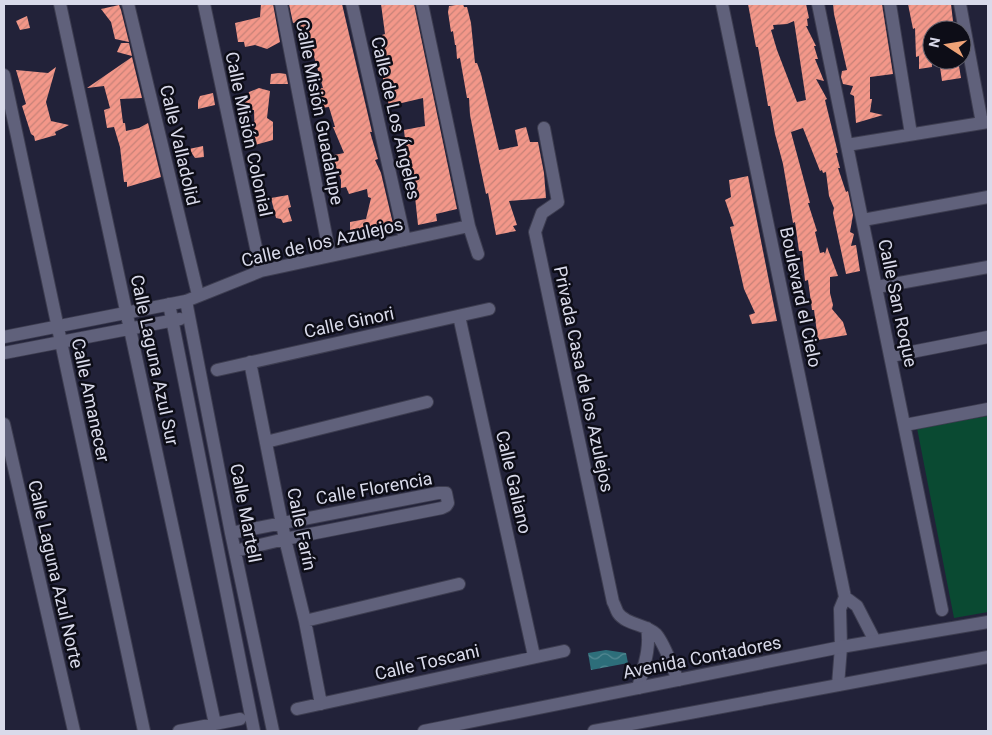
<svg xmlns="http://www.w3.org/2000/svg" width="992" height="735" font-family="Roboto,sans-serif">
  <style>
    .park { fill: #0a4a32 }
    .water { fill: url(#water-waves) }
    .building { fill: url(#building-hatch); fill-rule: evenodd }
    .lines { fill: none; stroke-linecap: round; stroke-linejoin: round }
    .street-casing { stroke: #3d3d50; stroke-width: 14 }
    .secondary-casing { stroke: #3d3d50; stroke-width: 14 }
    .street { stroke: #60617b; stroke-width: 12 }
    .secondary { stroke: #60617b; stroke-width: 12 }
    .labels { text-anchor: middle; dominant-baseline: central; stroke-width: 5; stroke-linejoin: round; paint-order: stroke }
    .street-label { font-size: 18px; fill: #d9daea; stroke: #0d0d17 }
  </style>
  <defs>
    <pattern id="water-waves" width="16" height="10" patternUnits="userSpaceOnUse" patternTransform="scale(1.25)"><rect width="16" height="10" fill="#2d6e7a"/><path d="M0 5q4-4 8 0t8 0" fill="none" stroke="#558993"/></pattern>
    <pattern id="building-hatch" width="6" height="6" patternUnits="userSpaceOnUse" patternTransform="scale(1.25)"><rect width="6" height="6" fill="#f39789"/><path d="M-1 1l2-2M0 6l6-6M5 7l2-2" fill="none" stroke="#c68278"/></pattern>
  </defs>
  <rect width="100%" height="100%" fill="#222239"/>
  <path class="park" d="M988 416V612L954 618 917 428Z"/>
  <path class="water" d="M606 650 626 653 628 663 591 670 588 653Z"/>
  <path class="building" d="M261 4H273L280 42 267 49 255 45 245 47 244 42H238L235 23 260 17Z
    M289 4H342L372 132H370L378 159 375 160 381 173 394 228 350 235V222L366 219 371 198 368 197 367 189 349 194 346 187 341 188V180L337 168 333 170 330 156 344 153 333 127H335L329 107 321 108V103L314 105 311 90 323 88 313 53 311 47 302 45 297 22 293 23Z
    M381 4H414L457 209 436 214 437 221 418 225 413 178H412L407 158 404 130 425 126 423 98 389 106 380 65 387 64 382 35 385 34Z
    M463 4 464 7H467L471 23 475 63H477L481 74 499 150 518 146 515 130 526 127 530 142H538L544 173 546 198 509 201 517 225 513 226 516 231 496 235 488 193 486 194 479 161 470 115 469 98H467L460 58 457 59 456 45H455L453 31 451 32 448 12 449 6Z
    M748 4H806L809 18 807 19 808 26H806L816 46H814L818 59H815L824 81 816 79 827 99 825 100 838 153H836L840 168H838L846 192 848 191 853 215 850 232 854 234 851 246 856 245 860 271 846 274 833 213 834 208 829 196 826 172 823 173 822 170 820 171 803 128 791 132 810 203H808L817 231 815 232 820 253 824 252 825 254 827 247 838 276 830 277V293L833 305 832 309 843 322 847 335 818 340 814 310H812L808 280 805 281 802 251H799L795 222 793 223 783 164 775 134 770 106H768L758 47H756ZM794 21 806 100 797 102 777 50 771 30 774 29 773 25 787 24Z
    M833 4H882L893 74 870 77V99H872L870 112 883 115 856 123 854 96 850 94 853 86 843 84 841 77 842 71 847 70 834 14Z
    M908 4H951L954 30H932V67L919 69V56L916 57 915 28 913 29Z
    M119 5 121 10 129 42 115 39 111 22 101 9Z
    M27 16 30 28 20 30 16 21Z
    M121 43H129L132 56 117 52Z
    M132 57 142 98 120 99 123 123H125L126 131 139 128 148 123 161 177 127 187V182H124L120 147 114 127 107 128 104 110 110 108 104 86 87 88Z
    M939 60H958L961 78 942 81Z
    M56 67 46 102 51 121 69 125 55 132 56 135 35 141 34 136 31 134 22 106 26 104 16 70 48 73Z
    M279 73 286 74 288 84H270L271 74Z
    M259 88 270 91 267 118 273 122V140L255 145 254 110H252L251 105 234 104 248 95 249 92Z
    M213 93 215 105 198 109V101L200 96Z
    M203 146 204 157 195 158 189 149Z
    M748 176 777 321 752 324 749 315 755 313 744 289 730 227 734 226 725 200 731 197 729 180Z
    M288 195 291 207 288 208 292 221 283 223 281 219 276 218 271 198Z"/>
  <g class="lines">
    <defs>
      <path id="street" d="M60 4 215 724
        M128 4 198 295
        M204 4 261 271
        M281 4 330 256
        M352 4 405 240
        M422 4 469 226 478 254
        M722 4 845 597 840 609 841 647 838 685
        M818 4 942 610
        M890 4 911 134
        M960 4 982 123
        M4 75 144 731
        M544 128 558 202 542 213 535 232 613 602C615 605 616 610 618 613 626 625 646 624 656 634 665 644 672 667 678 680
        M847 145 988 122
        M863 220 988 197
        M877 287 988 267
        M186 301 231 533 273 731
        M169 304 254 731
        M459 316 534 656
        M4 337 186 301 261 271 469 226
        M4 353 180 319
        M891 356 988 337
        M250 362 285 539 305 621 321 704
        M217 370 489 309
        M4 424 74 731
        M905 425 988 409
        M266 442 427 402
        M231 533 438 493H446L448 503 446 506 442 508 285 539 235 551
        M845 597 857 606 875 641
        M305 621 459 584
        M638 688C643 668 651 649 647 628
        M297 709 564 651
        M179 731 240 719"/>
      <path id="secondary" d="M424 731 841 647 988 622
        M594 731 988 657"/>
    </defs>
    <use href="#street" class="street-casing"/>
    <use href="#secondary" class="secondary-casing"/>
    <use href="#street" class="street"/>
    <use href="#secondary" class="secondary"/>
  </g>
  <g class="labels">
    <g class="street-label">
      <text transform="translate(320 112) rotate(79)">Calle Misión Guadalupe</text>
      <text transform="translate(396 118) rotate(77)">Calle de Los Ángeles</text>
      <text transform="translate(249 134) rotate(78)">Calle Misión Colonial</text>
      <text transform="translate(180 145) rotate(77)">Calle Valladolid</text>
      <text transform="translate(322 242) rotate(-13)">Calle de los Azulejos</text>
      <text transform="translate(801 297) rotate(78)">Boulevard el Cielo</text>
      <text transform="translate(898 303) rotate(78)">Calle San Roque</text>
      <text transform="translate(349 322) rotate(-12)">Calle Ginori</text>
      <text transform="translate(155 360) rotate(78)">Calle Laguna Azul Sur</text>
      <text transform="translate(584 379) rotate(78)">Privada Casa de los Azulejos</text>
      <text transform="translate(91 400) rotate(78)">Calle Amanecer</text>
      <text transform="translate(514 482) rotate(77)">Calle Galiano</text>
      <text transform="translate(374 488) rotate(-10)">Calle Florencia</text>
      <text transform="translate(246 513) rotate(79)">Calle Martell</text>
      <text transform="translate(302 529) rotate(78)">Calle Farín</text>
      <text transform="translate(56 574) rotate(77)">Calle Laguna Azul Norte</text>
      <text transform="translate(702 657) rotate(-11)">Avenida Contadores</text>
      <text transform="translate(427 662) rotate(-13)">Calle Toscani</text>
    </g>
  </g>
  <rect width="992" height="735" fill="none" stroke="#d9daea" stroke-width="10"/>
  <g transform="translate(947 45) rotate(282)"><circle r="24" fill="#0d0d17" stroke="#5f5f6b"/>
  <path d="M0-4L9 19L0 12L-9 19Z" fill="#efa377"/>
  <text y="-8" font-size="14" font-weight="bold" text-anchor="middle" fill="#d9daea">N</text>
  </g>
</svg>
